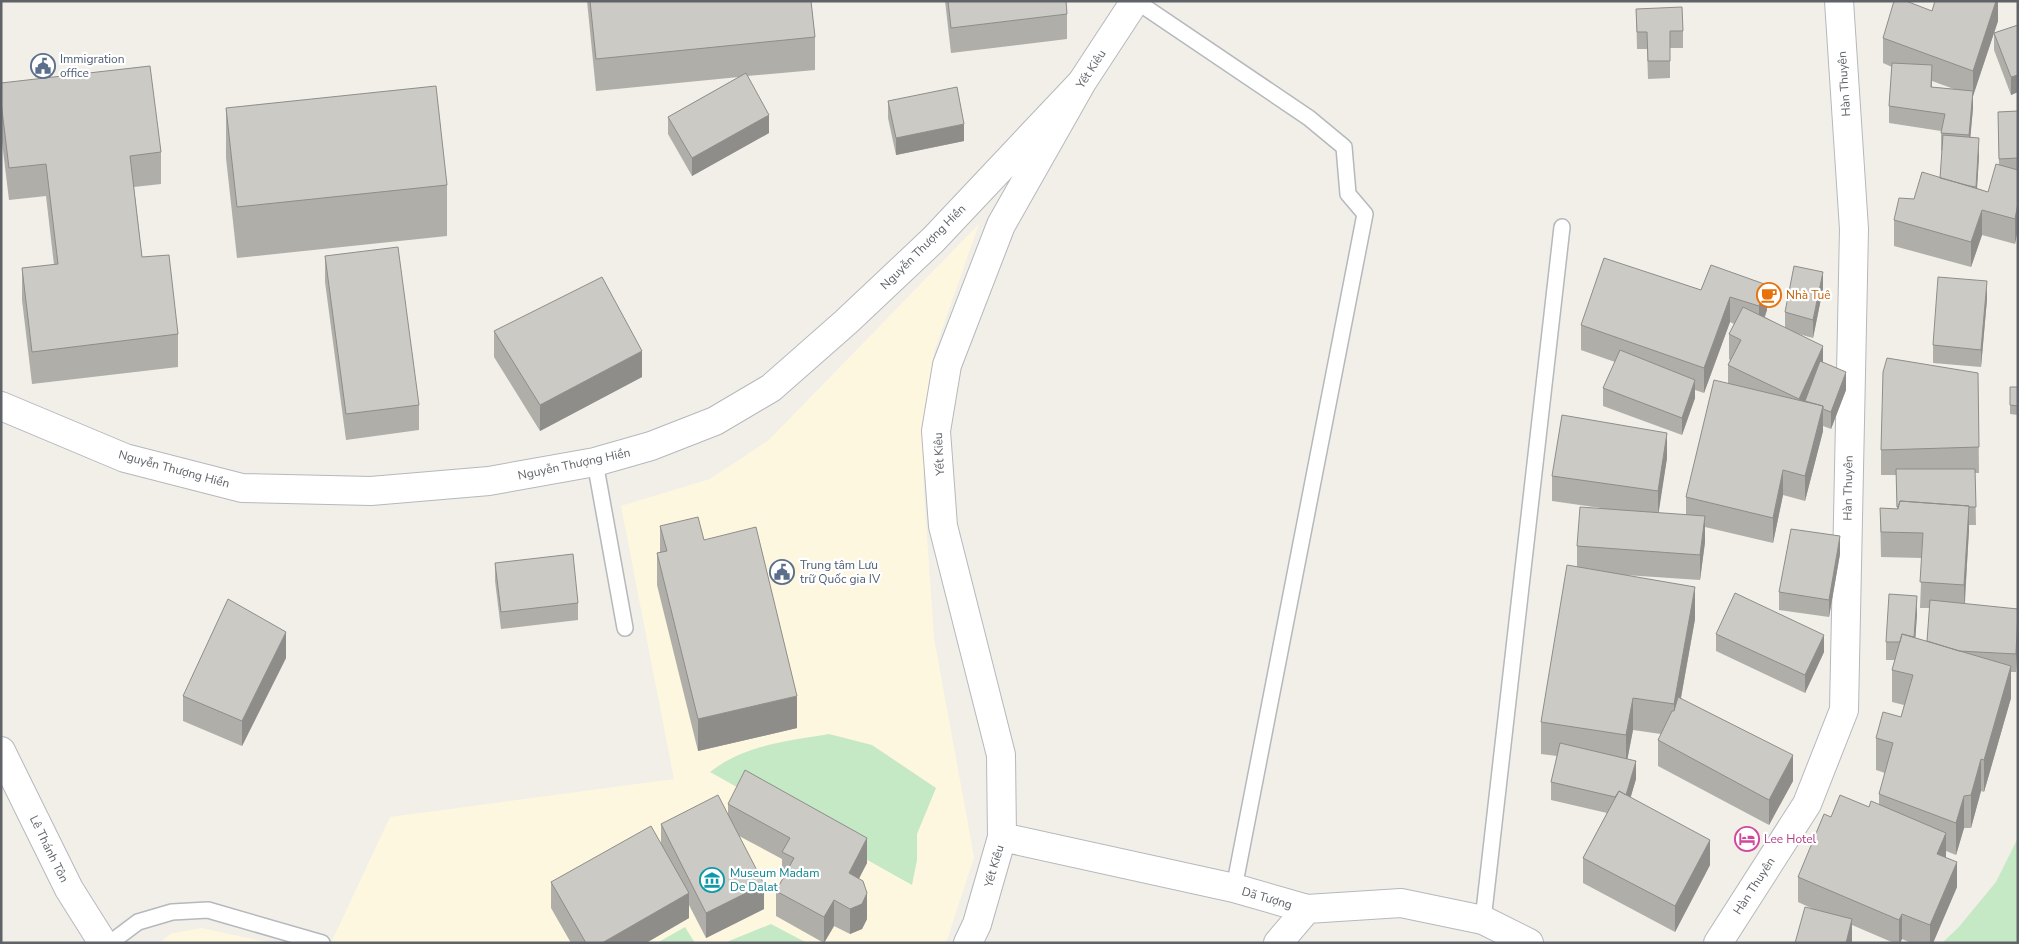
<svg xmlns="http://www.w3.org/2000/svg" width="2019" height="944" font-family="'Nunito Sans',sans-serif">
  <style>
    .commercial { fill: #fef7e0 }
    .green { fill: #c5e8c5 }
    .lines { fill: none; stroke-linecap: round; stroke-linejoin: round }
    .lane-casing { stroke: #b5b8bc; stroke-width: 18 }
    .street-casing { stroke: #b5b8bc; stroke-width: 30 }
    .lane { stroke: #fff; stroke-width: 15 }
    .street { stroke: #fff; stroke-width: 28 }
    .wall { fill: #afaea9; fill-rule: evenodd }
    .shaded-wall { fill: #8f8d8a }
    .building { fill: #cccac5; stroke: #8f8d8a }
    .labels { text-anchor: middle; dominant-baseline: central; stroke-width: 4.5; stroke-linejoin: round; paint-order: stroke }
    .service-label { font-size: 12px; fill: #4e5e75; stroke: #fff; text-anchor: start }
    .street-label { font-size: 12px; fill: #5f6368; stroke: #fff }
    .food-label { font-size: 12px; fill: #c56008; stroke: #fff; text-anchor: start }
    .hotel-label { font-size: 12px; fill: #b23c85; stroke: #fff; text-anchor: start }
    .culture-label { font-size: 12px; fill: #0d838f; stroke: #fff; text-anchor: start }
  </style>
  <rect width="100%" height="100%" fill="#f1efe8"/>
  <path class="commercial" d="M979 224 934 352 923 479 934 638 974 857 946 943H331L390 817 674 779 621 506 710 479 769 440Z
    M201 928 271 943H160L170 934Z"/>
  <path class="green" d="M829 734 872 745 936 788 917 834V860L912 885 710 772C744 745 787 741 829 734Z
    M2018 838V943H1942L1958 928 1996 882Z
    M771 924 807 943H724Z
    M685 927 695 943H657Z"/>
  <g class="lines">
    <defs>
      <path id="lane" d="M1136 1 1309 118 1344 147 1348 194 1365 214 1234 888
        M595 462 625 628
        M1483 920 1562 227
        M115 943 118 937 138 922 172 912 208 910 322 943"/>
      <path id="street" d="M1 406 125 458 242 488 371 491 489 481 595 462 651 446 715 421 771 388 846 322 933 240 1082 82
        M1 751 69 889 103 943
        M1002 837 1234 888 1307 909 1401 903 1483 920 1529 943
        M968 943 977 924 1002 837 1001 755 943 526 936 431 947 365 1001 225 1082 82 1135 1
        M1278 943 1307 909
        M1718 943 1807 804 1844 710 1854 229 1839 1"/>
    </defs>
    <use href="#lane" class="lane-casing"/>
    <use href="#street" class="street-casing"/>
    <use href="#lane" class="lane"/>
    <use href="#street" class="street"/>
  </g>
  <path class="wall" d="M587 1H811L815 37V70L747 76 769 133 692 176 668 134V117L739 77 596 91Z
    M945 1H1066L1067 14V39L951 53Z
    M1998 1V21L1973 96V108L1970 137 1979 156 1977 188 1988 192 1999 165 1998 112 2018 111V228L2015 244 1982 235 1971 267 1894 246V220L1914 199 1940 178 1942 151H1941V131L1889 123V106L1892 67 1883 63V38L1932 11ZM1932 81 1954 89 1932 87Z
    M1636 9 1683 31V48H1670V78L1648 79 1647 49H1637Z
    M2018 25V92L2011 95 1994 50V33Z
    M1 83 161 152V184L134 187 142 257 178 334V367L32 384 22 300V268L54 265 46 196 9 200 1 134Z
    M888 101 964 141 896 155 888 118Z
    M226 108 447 185V236L237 258 226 158Z
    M325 256 419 405V430L346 440 325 282Z
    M2018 262V282H2017V265Z
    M1711 265 1767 310 1765 317 1785 328V312L1823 289 1813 338 1795 333 1823 363 1846 390 1831 429 1823 426V431L1805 501 1783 495 1773 543 1705 527V542L1700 580 1625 575 1695 619 1681 698 1793 781 1769 825 1658 766V740L1661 734 1633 730 1627 759 1636 779 1630 798 1710 865 1675 932 1583 883V858L1607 813 1551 800V782L1557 756 1541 754V722L1577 567V546L1601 508 1552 501V476L1667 458 1658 513 1686 515V497L1728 383V365L1730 360 1729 359V334L1734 324 1730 322 1704 393 1695 390V398L1682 435 1603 406V388L1615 362 1581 350V325L1701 290Z
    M1987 299 1981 367 1933 363V345Z
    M494 331 642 377 540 431 494 357Z
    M1978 373 1979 473H1975L1976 525H1969L1965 604 2018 626 2016 672H2011V698L1984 792 1981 791 1971 828H1964L1956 855 1946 851V857L1957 887 1933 943H1911L1902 939 1900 943H1894L1852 925V943L1813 909 1798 902V877L1831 817 1879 804V794L1885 773 1876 770V738L1901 717 1904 705 1892 702V670L1895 660H1886V642L1917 614 1915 638 1927 641 1930 608H1920L1922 558 1881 557 1880 508 1897 509 1896 475H1881V450Z
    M2010 387H2018V415L2010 414Z
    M660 526 704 540 797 728 698 751 657 585V553L660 552Z
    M1840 554 1829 617 1779 610V592Z
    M495 563 578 603V620L501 629 495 581Z
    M1716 634 1824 652 1805 693 1716 651Z
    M286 658 242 746 183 721V696Z
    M728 804 867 863 859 878 867 919 862 929 850 934 834 926 824 943 776 916V891L783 878H782V859L739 836 764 909 706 938 689 905V918L646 943H571L551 908V882L661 843V824L728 814Z"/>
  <path class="shaded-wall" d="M1996 1H1998V21L1973 96V71Z
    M1932 65V83L1931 104V87Z
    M2018 75V92L2011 95V77Z
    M1973 91V108L1969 153V135Z
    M769 115V133L692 176V158Z
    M964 124V141L896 155V138Z
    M1979 138V156L1976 205V187Z
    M2018 203V228L2015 244V219Z
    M1982 210V235L1971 267V242Z
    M1823 272V289L1813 338V320Z
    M1987 281V299L1981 367V350Z
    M1767 285V310L1759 331V306Z
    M1730 297V322L1704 393V368Z
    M1823 346V372L1805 411 1799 399Z
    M642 351V377L540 431V405Z
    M1846 372V390L1831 429V412Z
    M1695 380V398L1682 435V418Z
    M1823 406V431L1805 501V476Z
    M1667 433V458L1658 517V491Z
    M1783 470V495L1773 543V518Z
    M1969 506V531L1964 611V585Z
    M1705 516V542L1700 580V555Z
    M1840 536V554L1829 617V600Z
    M1695 587V619L1674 736V704Z
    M1917 596V614L1914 660V642Z
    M2018 609V626L2016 672V654Z
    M286 632V658L242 746V721Z
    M1824 635V652L1805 693V675Z
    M2011 666V698L1984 792V760Z
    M797 696V728L698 751V719Z
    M1633 698V730L1626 767V735Z
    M1793 755V781L1769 825V800Z
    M1981 759V791L1971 828V795Z
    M1636 761V779L1625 817V799Z
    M1964 796V828L1956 855V823Z
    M1946 833V858L1937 854Z
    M867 838V863L849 898V873Z
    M1710 840V865L1675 932V906Z
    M1957 862V887L1933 943H1930V925Z
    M764 884V909L706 938V913Z
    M689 893V918L646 943H602Z
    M867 893V919L862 929 850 934V909Z
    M834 900V926L824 943V917Z
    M1902 914V939L1900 943H1899V920Z
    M1852 919V943H1846Z"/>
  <path class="building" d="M590 1H811L815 37 596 59Z
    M948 1H1066L1067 14 951 28Z
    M1894 1H1906L1932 11 1935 1H1996L1973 71 1883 38Z
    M1682 7 1683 31H1670V61H1648L1647 32H1637L1636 9Z
    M2018 25V75L2011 77 1994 33Z
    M1892 63 1932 65 1931 87 1973 91 1969 135 1941 133 1945 114 1889 106Z
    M150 66 161 152 130 156 142 257 169 255 178 334 32 352 22 268 58 264 46 164 9 168 1 102V83Z
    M746 73 769 115 692 158 668 117Z
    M436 86 447 185 237 207 226 108Z
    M957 87 964 124 896 138 888 101Z
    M2018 111V158L1999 159 1998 112Z
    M1943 135 1979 138 1976 187 1970 186 1940 178Z
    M1996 164 2018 170V203L2015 219 1982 210 1971 242 1894 220 1899 198 1914 199 1922 172 1988 192Z
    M398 247 419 405 346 414 325 256Z
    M1604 258 1701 290 1711 265 1767 285 1759 306 1730 297 1704 368 1581 325Z
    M1794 266 1823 272 1813 320 1785 312Z
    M602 277 642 351 540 405 494 331Z
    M1938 277 1987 281 1981 350 1933 345Z
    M1743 307 1823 346 1799 399 1728 365 1741 340 1729 334Z
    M1620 350 1695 380 1682 418 1603 388Z
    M1887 358 1978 373 1979 447 1881 450 1883 372Z
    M1820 361 1846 372 1831 412 1823 409V406L1805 401Z
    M1714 380 1823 406 1805 476 1783 470 1773 518 1686 497Z
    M2010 387H2018V406L2010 405Z
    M1562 415 1667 433 1658 491 1552 476Z
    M1896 469H1975L1976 507H1969V506L1900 501 1898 507H1897Z
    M1900 501 1969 506 1964 585 1920 582 1923 533 1881 532 1880 508 1898 509Z
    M1580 507 1705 516 1700 555 1577 546Z
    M698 517 704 540 756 527 797 696 698 719 657 553 667 551 660 526Z
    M1791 529 1840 536 1829 600 1779 592Z
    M573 554 578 603 501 612 495 563Z
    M1567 565 1695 587 1674 704 1633 698 1626 735 1541 722Z
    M1735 593 1824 635 1805 675 1716 634Z
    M1889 594 1917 596 1914 637 1902 634 1900 642H1886Z
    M228 599 286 632 242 721 183 696Z
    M1930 600 2018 609 2016 654 1959 651 1927 641Z
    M1902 634 2011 666 1984 760 1981 759 1971 795 1964 796 1956 823 1879 794 1893 743 1876 738 1883 712 1901 717 1913 675 1892 670Z
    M1678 697 1793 755 1769 800 1658 740 1672 711H1674Z
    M1560 743 1636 761 1626 795 1619 791 1615 797 1551 782Z
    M745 770 867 838 849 873 863 881 867 893 862 904 850 909 834 900 824 917 776 891 794 858 782 852 790 838 728 804Z
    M1619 791 1710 840 1675 906 1583 858Z
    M718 795 764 884 706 913 661 824Z
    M1840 795 1869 807 1871 801 1946 833 1937 854 1957 862 1930 925 1902 914 1899 920 1798 877 1824 814 1831 817Z
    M651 826 689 893 602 943H586L551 882Z
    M1805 907 1852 919 1846 943H1795Z"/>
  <defs>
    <symbol id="civic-ring" viewBox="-11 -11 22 22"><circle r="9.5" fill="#fff" stroke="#5c6f8a" stroke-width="1.5"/><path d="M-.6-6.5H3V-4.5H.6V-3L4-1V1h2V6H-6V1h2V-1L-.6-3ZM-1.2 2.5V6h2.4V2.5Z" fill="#5c6f8a"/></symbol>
    <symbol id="cafe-ring" viewBox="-11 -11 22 22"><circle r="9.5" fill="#fff" stroke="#e8710a" stroke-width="1.5"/><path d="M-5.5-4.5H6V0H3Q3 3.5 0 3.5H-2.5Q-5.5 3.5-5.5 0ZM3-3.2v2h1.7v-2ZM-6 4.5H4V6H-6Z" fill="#e8710a"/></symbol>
    <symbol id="hotel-ring" viewBox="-11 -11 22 22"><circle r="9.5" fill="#fff" stroke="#d1479c" stroke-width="1.5"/><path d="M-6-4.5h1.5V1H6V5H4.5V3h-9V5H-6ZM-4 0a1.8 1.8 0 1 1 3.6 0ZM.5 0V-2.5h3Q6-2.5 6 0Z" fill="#d1479c"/></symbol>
    <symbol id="museum-ring" viewBox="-11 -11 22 22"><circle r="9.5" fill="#fff" stroke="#0f9aa8" stroke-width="1.5"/><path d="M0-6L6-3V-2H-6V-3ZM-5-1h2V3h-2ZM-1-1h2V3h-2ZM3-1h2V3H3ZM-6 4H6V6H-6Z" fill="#0f9aa8"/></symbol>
  </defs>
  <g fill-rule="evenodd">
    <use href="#civic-ring" x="29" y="52" width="28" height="28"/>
    <use href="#cafe-ring" x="1755" y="281" width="28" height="28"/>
    <use href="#civic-ring" x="768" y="558" width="28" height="28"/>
    <use href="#hotel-ring" x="1733" y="825" width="28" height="28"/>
    <use href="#museum-ring" x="698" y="866" width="28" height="28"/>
  </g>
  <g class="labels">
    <g class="service-label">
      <text x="60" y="59">Immigration<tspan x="60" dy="14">office</tspan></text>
      <text x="800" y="565">Trung tâm Lưu<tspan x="800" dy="14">trữ Quốc gia IV</tspan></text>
    </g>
    <g class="street-label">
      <text transform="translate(1091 69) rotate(-57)">Yết Kiêu</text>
      <text transform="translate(1844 84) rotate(-94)">Hàn Thuyên</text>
      <text transform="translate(923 247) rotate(-45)">Nguyễn Thượng Hiền</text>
      <text transform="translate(939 454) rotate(-93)">Yết Kiêu</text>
      <text transform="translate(574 464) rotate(-12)">Nguyễn Thượng Hiền</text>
      <text transform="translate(174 469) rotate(15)">Nguyễn Thượng Hiền</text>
      <text transform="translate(1848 488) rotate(-89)">Hàn Thuyên</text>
      <text transform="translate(49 849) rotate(64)">Lê Thánh Tôn</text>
      <text transform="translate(994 866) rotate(-74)">Yết Kiêu</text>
      <text transform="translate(1754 886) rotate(-57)">Hàn Thuyên</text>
      <text transform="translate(1267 898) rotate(16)">Dã Tượng</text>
    </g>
    <g class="food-label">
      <text x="1786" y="295">Nhà Tuê</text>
    </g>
    <g class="hotel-label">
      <text x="1764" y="839">Lee Hotel</text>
    </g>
    <g class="culture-label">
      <text x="730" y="873">Museum Madam<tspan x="730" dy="14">De Dalat</tspan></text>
    </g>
  </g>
  <rect width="2019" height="944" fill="none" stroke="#5f6368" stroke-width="5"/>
</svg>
